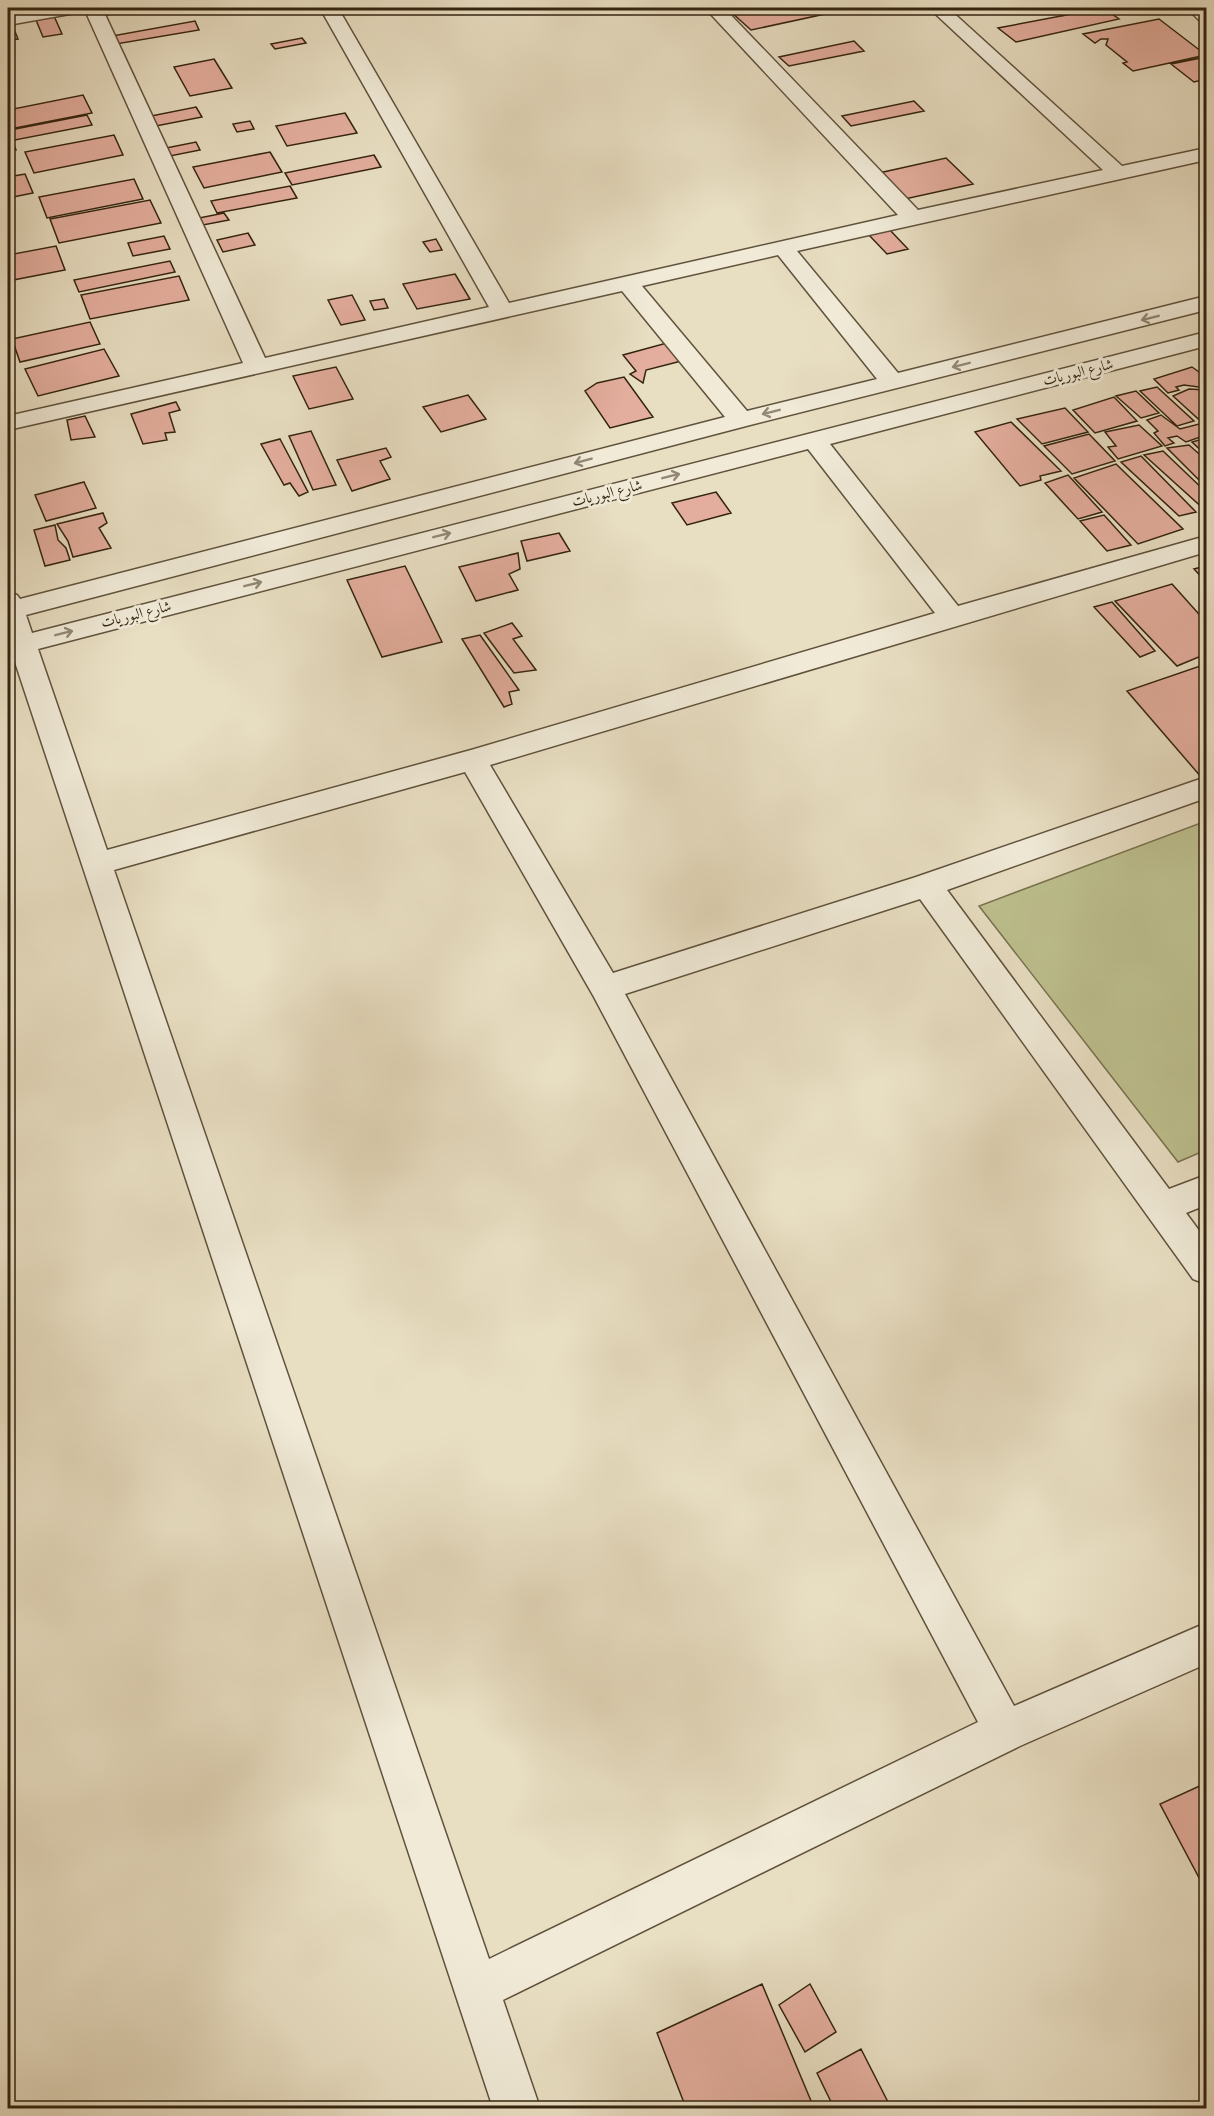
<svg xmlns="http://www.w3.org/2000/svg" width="1214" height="2116" font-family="'IM FELL French Canon',Amiri,serif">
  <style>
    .green { fill: #bdbf8e; stroke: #78724f; stroke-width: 1.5 }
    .building { fill: #e4ae9e; stroke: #332410; stroke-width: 1.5 }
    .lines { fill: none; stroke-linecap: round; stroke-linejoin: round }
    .minor-casing { stroke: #60523c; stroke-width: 3 }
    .minor { fill: #f0ead7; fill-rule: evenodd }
    .oneway { stroke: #928774 }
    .labels { text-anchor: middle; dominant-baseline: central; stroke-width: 6; stroke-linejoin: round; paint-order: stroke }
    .far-street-label { font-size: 15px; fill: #332410; stroke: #f0ead7 }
  </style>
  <rect width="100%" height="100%" fill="#e8dec2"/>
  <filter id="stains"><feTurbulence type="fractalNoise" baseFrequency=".00333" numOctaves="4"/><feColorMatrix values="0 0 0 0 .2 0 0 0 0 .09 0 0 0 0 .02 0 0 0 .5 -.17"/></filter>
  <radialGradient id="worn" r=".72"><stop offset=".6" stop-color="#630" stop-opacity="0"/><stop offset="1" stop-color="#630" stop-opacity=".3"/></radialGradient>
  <path class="green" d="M1206 821V1150L1178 1162 979 906Z"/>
  <path class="building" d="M98 8H140L141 9 101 16Z
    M754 8H818L825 14 751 30 731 12Z
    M1052 8H1098L1062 16Z
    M1103 8 1119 19 1016 42 998 28Z
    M54 16 62 34 43 37 36 20Z
    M1159 19 1206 55 1133 71 1123 63 1127 62 1106 45 1108 39H1101L1095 43 1083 34Z
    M195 21 199 30 116 44 112 36Z
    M12 24 18 39 8 40V25Z
    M302 38 306 43 275 49 271 44Z
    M854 41 864 51 789 66 779 57Z
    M1206 57V79L1194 82 1171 64Z
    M214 59 232 88 190 96 174 67Z
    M83 95 92 113 10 129 8 123V110Z
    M914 101 924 111 851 126 842 116Z
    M196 107 202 117 151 127 146 117Z
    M345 113 357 133 287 146 276 126Z
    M87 115 92 125 15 140 10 130Z
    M250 121 254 129 237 132 233 124Z
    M8 131 16 150 8 151Z
    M114 135 123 155 34 173 25 152Z
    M196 142 200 150 170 156 166 148Z
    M270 152 282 172 204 188 193 167Z
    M374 155 381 167 292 185 285 173Z
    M946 158 973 184 905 199 879 173Z
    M25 174 33 193 8 198V177Z
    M134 179 143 199 47 218 39 197Z
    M290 186 297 198 217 213 211 201Z
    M150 200 161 223 59 243 50 219Z
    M224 213 229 220 203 225 199 218Z
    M888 228 908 249 887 254 867 233Z
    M248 233 255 245 223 252 217 240Z
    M164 236 170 249 133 256 128 243Z
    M436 239 442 250 430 252 423 242Z
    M56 246 65 270 8 281V255Z
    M170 261 175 272 79 292 74 280Z
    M455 274 470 299 417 309 403 284Z
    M179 276 189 300 90 319 81 295Z
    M352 295 365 320 341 325 328 300Z
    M384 299 388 308 374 310 370 301Z
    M90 322 100 344 20 362 12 339Z
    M674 341 689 359 646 370 643 383 630 374 636 371 623 355Z
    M104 349 119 376 38 396 25 369Z
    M336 367 353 399 309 409 293 376Z
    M1192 367 1206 377V388L1184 385 1176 387 1179 390 1168 393 1154 379Z
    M624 377 653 417 610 428 585 391 597 383Z
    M1157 387 1194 421 1177 426 1140 391Z
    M1189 389 1206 390V426L1173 396Z
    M1136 391 1159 413 1141 418 1116 396Z
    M468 395 486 419 441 432 423 407Z
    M1114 397 1137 421 1095 433 1073 410Z
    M176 402 180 410 169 413 175 432 165 433 167 440 143 444 131 414Z
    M1065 408 1088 432 1042 444 1017 419Z
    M1161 415 1180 429 1199 424 1206 431V435L1186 442 1177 436 1168 438 1174 443 1165 446 1154 433 1158 431 1147 420Z
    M85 416 95 437 71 440 67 420Z
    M1011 422 1061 471 1040 476 1041 480 1020 486 975 432Z
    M1139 425 1162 446 1118 459 1108 447 1116 446 1105 432Z
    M311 431 336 485 313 490 289 436Z
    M1089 434 1115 461 1072 474 1044 446Z
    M1206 438V455L1192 442Z
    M280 439 308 492 299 496 290 483 284 485 261 444Z
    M1189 445 1206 460V487L1167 448Z
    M386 448 391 457 380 461 390 479 352 491 337 460Z
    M1163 451 1206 492V511L1144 455Z
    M1141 456 1196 512 1179 516 1121 462Z
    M1116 464 1183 529 1138 544 1074 478Z
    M1068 475 1102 512 1078 519 1045 483Z
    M84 482 96 508 46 521 35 495Z
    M716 492 731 513 687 525 672 503Z
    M103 513 107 523 99 528 111 548 73 557 68 541 57 524Z
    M1104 515 1131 545 1107 551 1080 521Z
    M55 525 58 540 66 548 70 560 45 566 34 530Z
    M559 533 570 551 527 561 521 541Z
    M518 553 520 569 509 574 518 590 476 601 459 567Z
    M405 566 442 642 382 657 347 580Z
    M1206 566V582L1194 569Z
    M1172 584 1206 622V654L1177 666 1115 601Z
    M1112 602 1155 651 1140 657 1094 607Z
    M512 623 522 636 513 639 536 670 514 673 484 633Z
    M480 635 519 690 509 692 512 704 504 707 462 639Z
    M1206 664V776L1202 778 1127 691Z
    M1204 1784 1206 1788V1891L1160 1804Z
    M762 1984 814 2108H686L657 2033Z
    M810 1984 836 2032 805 2052 779 2005Z
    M861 2049 891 2108H834L817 2073Z"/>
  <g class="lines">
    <defs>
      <path id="minor" d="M41 8H79L77 12 70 14 8 25V13Z
        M84 8H102L265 358 489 307 320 8H338L509 303 898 215 705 8H724L918 210 1103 170 929 8H948L1122 166 1206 148V160L797 251 898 373 1206 296V310L750 425 26 615 32 633 1206 332V346L830 444 958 606 1206 536V552L490 765 613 973 916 877 1206 777V798L947 890 1169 1189 1206 1175V1205L1186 1213 1206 1240V1284L1193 1279 920 899 625 994 1014 1706 1206 1623V1664L1020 1746 503 2000 540 2108H493L13 656 8 657V592L17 595 20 599 725 417 622 291 8 430V416L243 363ZM778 255 877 379 747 411 642 286ZM808 449 935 613 471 750 107 850 38 649ZM465 772 594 997 978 1722 489 1959 114 870Z
        M1187 8H1206V22L1199 20Z"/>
    </defs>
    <use href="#minor" class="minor-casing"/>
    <use href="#minor" class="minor"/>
  </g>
  <defs><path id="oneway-shaft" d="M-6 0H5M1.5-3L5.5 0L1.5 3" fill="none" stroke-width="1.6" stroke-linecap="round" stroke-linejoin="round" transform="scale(1.5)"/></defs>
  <g class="oneway">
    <use href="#oneway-shaft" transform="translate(1150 318) rotate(166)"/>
    <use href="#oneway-shaft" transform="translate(961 365) rotate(166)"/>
    <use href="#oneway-shaft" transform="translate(771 412) rotate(166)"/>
    <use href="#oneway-shaft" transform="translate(583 461) rotate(165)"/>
    <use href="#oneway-shaft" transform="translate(671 476) rotate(-14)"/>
    <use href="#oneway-shaft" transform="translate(442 535) rotate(-14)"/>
    <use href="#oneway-shaft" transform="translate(253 584) rotate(-14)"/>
    <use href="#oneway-shaft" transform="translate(64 633) rotate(-14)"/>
  </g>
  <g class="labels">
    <g class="far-street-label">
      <text transform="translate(1078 372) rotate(-14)">شارع البوريات</text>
      <text transform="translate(607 493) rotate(-14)">شارع البوريات</text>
      <text transform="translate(136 614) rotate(-14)">شارع البوريات</text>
    </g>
  </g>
  <rect width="1214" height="2116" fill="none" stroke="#e8dec2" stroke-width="30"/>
  <rect x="9" y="9" width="1196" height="2098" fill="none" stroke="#332410" stroke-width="3"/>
  <rect x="15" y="15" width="1184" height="2086" fill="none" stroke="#332410" stroke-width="1.5"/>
  <rect width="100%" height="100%" filter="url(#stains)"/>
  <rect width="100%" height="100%" fill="url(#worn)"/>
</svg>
